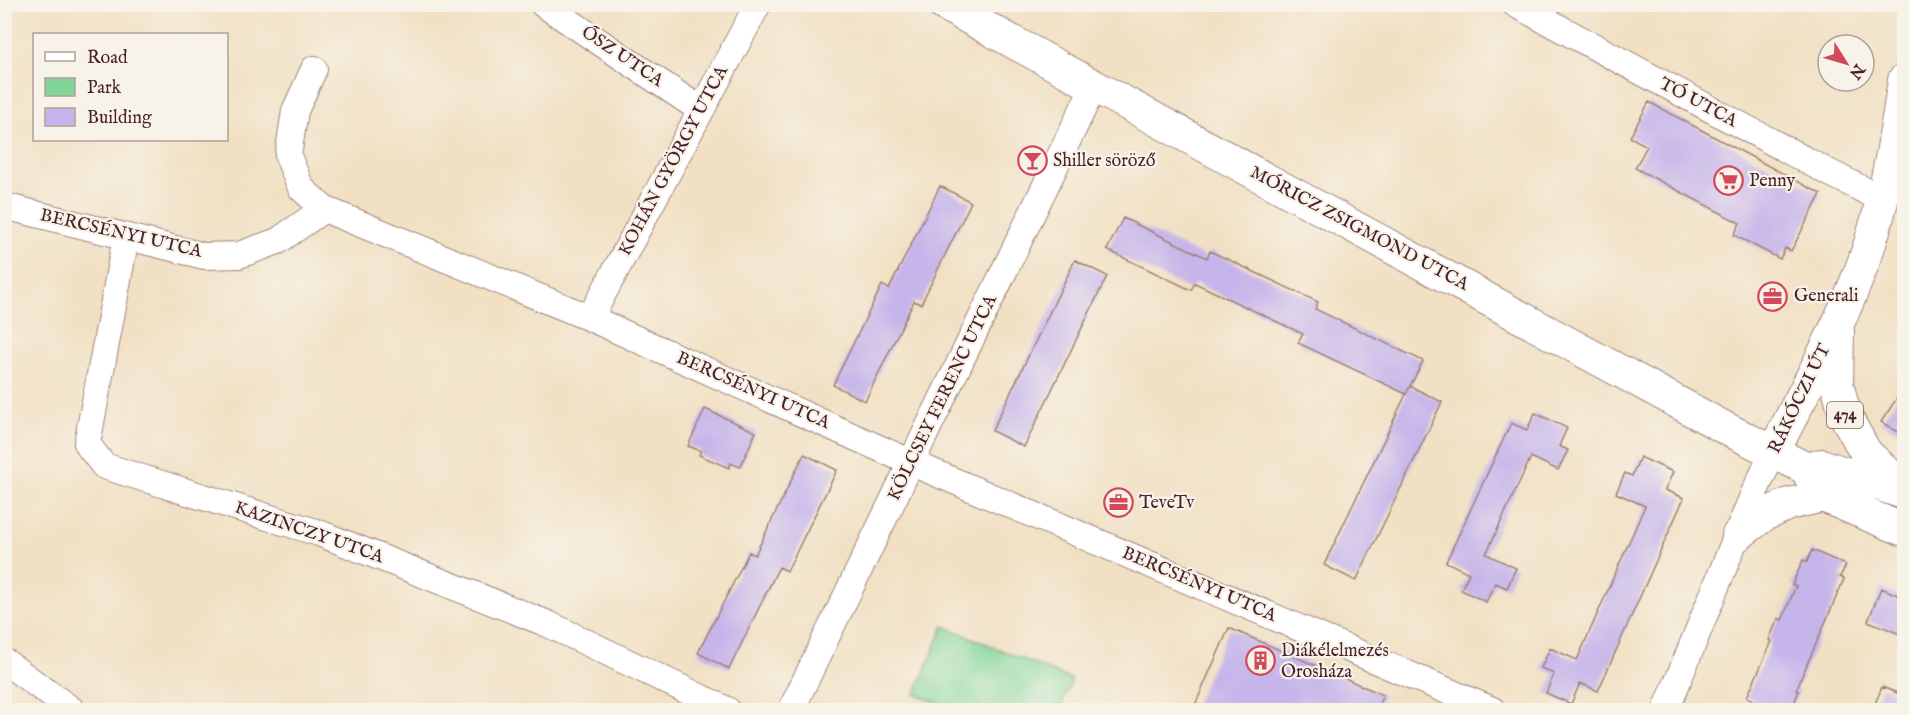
<svg xmlns="http://www.w3.org/2000/svg" width="1909" height="715" font-family="'IM FELL English',serif">
  <style>
    .green { fill: #80d599; stroke: #657a62; stroke-width: 1.5 }
    .building { fill: #c6b5ea }
    .lines { fill: none; stroke-linecap: round; stroke-linejoin: round }
    .minor-casing { stroke: #9e8077; stroke-width: 28 }
    .major-casing { stroke: #9e8077; stroke-width: 34 }
    .minor { stroke: #fff; stroke-width: 26 }
    .major { stroke: #fff; stroke-width: 32 }
    .labels { text-anchor: middle; dominant-baseline: central; stroke-width: 4.5; stroke-linejoin: round; paint-order: stroke }
    .shield { fill: #f7f3e8; stroke: #7e5f64; stroke-width: 1.5 }
    .shield-label { font-size: 16px; font-weight: bold; fill: #4a1f2b }
    .street-label { font-size: 18px; fill: #4a1f2b; stroke: #f7f3e8 }
    .poi-label { font-size: 18px; fill: #4a1f2b; stroke: #f7f3e8; text-anchor: start }
  </style>
  <rect width="100%" height="100%" fill="#f7f3e8"/>
  <filter id="ink" filterUnits="userSpaceOnUse"><feTurbulence type="fractalNoise" baseFrequency=".0167" numOctaves="2"/><feDisplacementMap in="SourceGraphic" scale="12" xChannelSelector="R" yChannelSelector="G"/><feConvolveMatrix kernelMatrix="1 2 1 2 8 2 1 2 1" color-interpolation-filters="sRGB"/></filter>
  <filter id="wash" filterUnits="userSpaceOnUse"><feTurbulence type="fractalNoise" baseFrequency=".008" numOctaves="4" result="noise"/><feDisplacementMap in="SourceGraphic" scale="24" xChannelSelector="R" yChannelSelector="G"/><feGaussianBlur stdDeviation="1.35" result="paint"/><feColorMatrix in="noise" values="0 0 0 0 0 0 0 0 0 0 0 0 0 0 0 0 0 1.4 0 .05"/><feComposite in="paint" operator="in"/></filter>
  <g filter="url(#wash)">
    <rect width="100%" height="100%" fill="#f1e0c3"/>
    <path class="green" d="M944 626 1072 680 1059 710H956L915 694Z"/>
    <g id="blocks">
      <path class="building" d="M1649 102 1821 194 1791 251 1785 248 1780 259 1734 235 1740 223 1635 168 1647 146 1630 137Z
        M940 186 971 202 921 304 914 301 865 401 833 385 882 285 889 289Z
        M1123 218 1207 258 1210 251 1318 302 1315 309 1423 361 1406 394 1298 343 1303 334 1195 283 1191 290 1107 250Z
        M1075 260 1107 276 1024 447 992 431Z
        M1410 386 1442 402 1356 581 1324 565Z
        M1905 386V436L1881 422Z
        M705 409 756 432 740 467 731 463 729 468 699 455 701 451 688 446Z
        M1535 413 1567 428 1559 446 1568 450 1558 470 1531 457 1486 554 1516 568 1507 588 1495 583 1486 602 1461 590 1469 573 1446 562 1511 423 1527 430Z
        M804 454 837 470 787 571 779 567 729 669 698 653 749 552 755 555Z
        M1640 457 1673 472 1665 490 1684 498 1598 691 1580 683 1571 704 1546 693 1554 674 1541 668 1550 648 1577 660 1645 506 1616 493 1625 473 1632 476Z
        M1812 550 1846 565 1840 577 1844 579 1796 690 1799 691 1791 711H1747L1752 699 1747 697 1772 641 1769 640 1778 618 1782 620 1796 586 1792 585 1803 560 1807 562Z
        M1881 588 1905 598V636L1868 621Z
        M1229 628 1383 695 1376 711H1209L1195 705Z
        M1882 687 1905 696V711H1872Z"/>
    </g>
  </g>
  <g filter="url(#ink)">
    <use href="#blocks" fill-opacity="0" stroke="#9e8077" stroke-width="1.5"/>
    <g class="lines">
      <defs>
        <path id="minor" d="M543 4 701 110
          M1515 4 1826 171 1882 199
          M314 69 295 111 288 156 301 188 324 209
          M4 206 204 256 239 255 278 241 324 209 590 318 912 463 1492 710
          M126 237 87 444 104 466 319 533 548 624 727 710
          M590 318 758 4
          M4 661 72 710
          M791 710 1094 86
          M1666 710 1754 493 1773 453"/>
        <path id="major" d="M943 4 1725 428 1807 469 1813 483 1823 496 1904 530
          M1838 331 1837 384 1846 417 1866 453 1904 488
          M1773 453C1807 385 1850 309 1872 237 1888 185 1896 133 1904 80
          M1807 469 1821 465 1901 492
          M1738 535 1764 515 1789 504 1823 496"/>
      </defs>
      <use href="#minor" class="minor-casing"/>
      <use href="#major" class="major-casing"/>
      <use href="#minor" class="minor"/>
      <use href="#major" class="major"/>
    </g>
  </g>
  <defs>
    <symbol id="bar-ring" viewBox="-11 -11 22 22"><circle r="9.5" fill="#f7f3e8" stroke="#d1495b" stroke-width="1.5"/><path d="M-6-5H6L.8 .8V4.5H3.5V6h-7V4.5H-.8V.8Z" fill="#d1495b"/></symbol>
    <symbol id="supermarket-ring" viewBox="-11 -11 22 22"><circle r="9.5" fill="#f7f3e8" stroke="#d1495b" stroke-width="1.5"/><path d="M-6-5.5h2.5l.6 2H6L4.5 2H-2.5L-4.4-4H-6ZM-1.5 3.2a1.3 1.3 0 1 0 .1 0ZM3 3.2a1.3 1.3 0 1 0 .1 0Z" fill="#d1495b"/></symbol>
    <symbol id="office-ring" viewBox="-11 -11 22 22"><circle r="9.5" fill="#f7f3e8" stroke="#d1495b" stroke-width="1.5"/><path d="M-6-3h4V-5.5h4V-3h4V5H-6ZM-1-4.5V-3h2v-1.5ZM-6 0V1H6V0Z" fill="#d1495b"/></symbol>
    <symbol id="building-ring" viewBox="-11 -11 22 22"><circle r="9.5" fill="#f7f3e8" stroke="#d1495b" stroke-width="1.5"/><path d="M-4-6H4V6H1V3H-1V6H-4ZM-2.5-4.3h1.7v1.8h-1.7ZM.8-4.3h1.7v1.8H.8ZM-2.5-1h1.7V.8h-1.7ZM.8-1h1.7V.8H.8Z" fill="#d1495b"/></symbol>
  </defs>
  <g fill-rule="evenodd">
    <use href="#bar-ring" x="1016" y="144" width="33" height="33"/>
    <use href="#supermarket-ring" x="1712" y="164" width="33" height="33"/>
    <use href="#office-ring" x="1756" y="280" width="33" height="33"/>
    <use href="#office-ring" x="1102" y="486" width="33" height="33"/>
    <use href="#building-ring" x="1244" y="644" width="33" height="33"/>
  </g>
  <g class="labels">
    <rect class="shield" x="1827" y="402" width="36" height="26" rx="4.5"/>
    <g class="shield-label">
      <text x="1845" y="415">474</text>
    </g>
    <g class="street-label">
      <text transform="translate(622 57) rotate(34)">ŐSZ UTCA</text>
      <text transform="translate(1698 103) rotate(28)">TÓ UTCA</text>
      <text transform="translate(674 161) rotate(-62)">KOHÁN GYÖRGY UTCA</text>
      <text transform="translate(1359 229) rotate(28)">MÓRICZ ZSIGMOND UTCA</text>
      <text transform="translate(121 234) rotate(13)">BERCSÉNYI UTCA</text>
      <text transform="translate(753 391) rotate(24)">BERCSÉNYI UTCA</text>
      <text transform="translate(943 398) rotate(-64)">KÖLCSEY FERENC UTCA</text>
      <text transform="translate(1800 399) rotate(-64)">RÁKÓCZI ÚT</text>
      <text transform="translate(309 533) rotate(19)">KAZINCZY UTCA</text>
      <text transform="translate(1199 585) rotate(23)">BERCSÉNYI UTCA</text>
    </g>
    <g class="poi-label">
      <text x="1053" y="161">Shiller söröző</text>
      <text x="1749" y="181">Penny</text>
      <text x="1794" y="296">Generali</text>
      <text x="1139" y="503">TeveTv</text>
      <text x="1281" y="651">Diákélelmezés<tspan x="1281" dy="21">Orosháza</tspan></text>
    </g>
  </g>
  <rect width="1909" height="715" fill="none" stroke="#f7f3e8" stroke-width="24"/>
  <rect x="33" y="33" width="195" height="108" fill="#f7f3e8" stroke="#b29e9c" stroke-width="1.5"/>
  <rect x="45" y="52" width="30" height="9" fill="#ffffff" stroke="#b29e9c" stroke-width="1.5"/>
  <text x="87" y="63" font-size="18" fill="#4a1f2b">Road</text>
  <rect x="45" y="78" width="30" height="18" fill="#80d599" stroke="#b29e9c" stroke-width="1.5"/>
  <text x="87" y="93" font-size="18" fill="#4a1f2b">Park</text>
  <rect x="45" y="108" width="30" height="18" fill="#c6b5ea" stroke="#b29e9c" stroke-width="1.5"/>
  <text x="87" y="123" font-size="18" fill="#4a1f2b">Building</text>
  <g transform="translate(1846 63) rotate(127)"><circle r="28" fill="#f7f3e8" stroke="#b29e9c" stroke-width="1.5"/>
  <path d="M0-4.5L10 22L0 15L-10 22Z" fill="#d1495b"/>
  <text y="-9" font-size="16" font-weight="bold" text-anchor="middle" fill="#4a1f2b">N</text>
  </g>
</svg>
